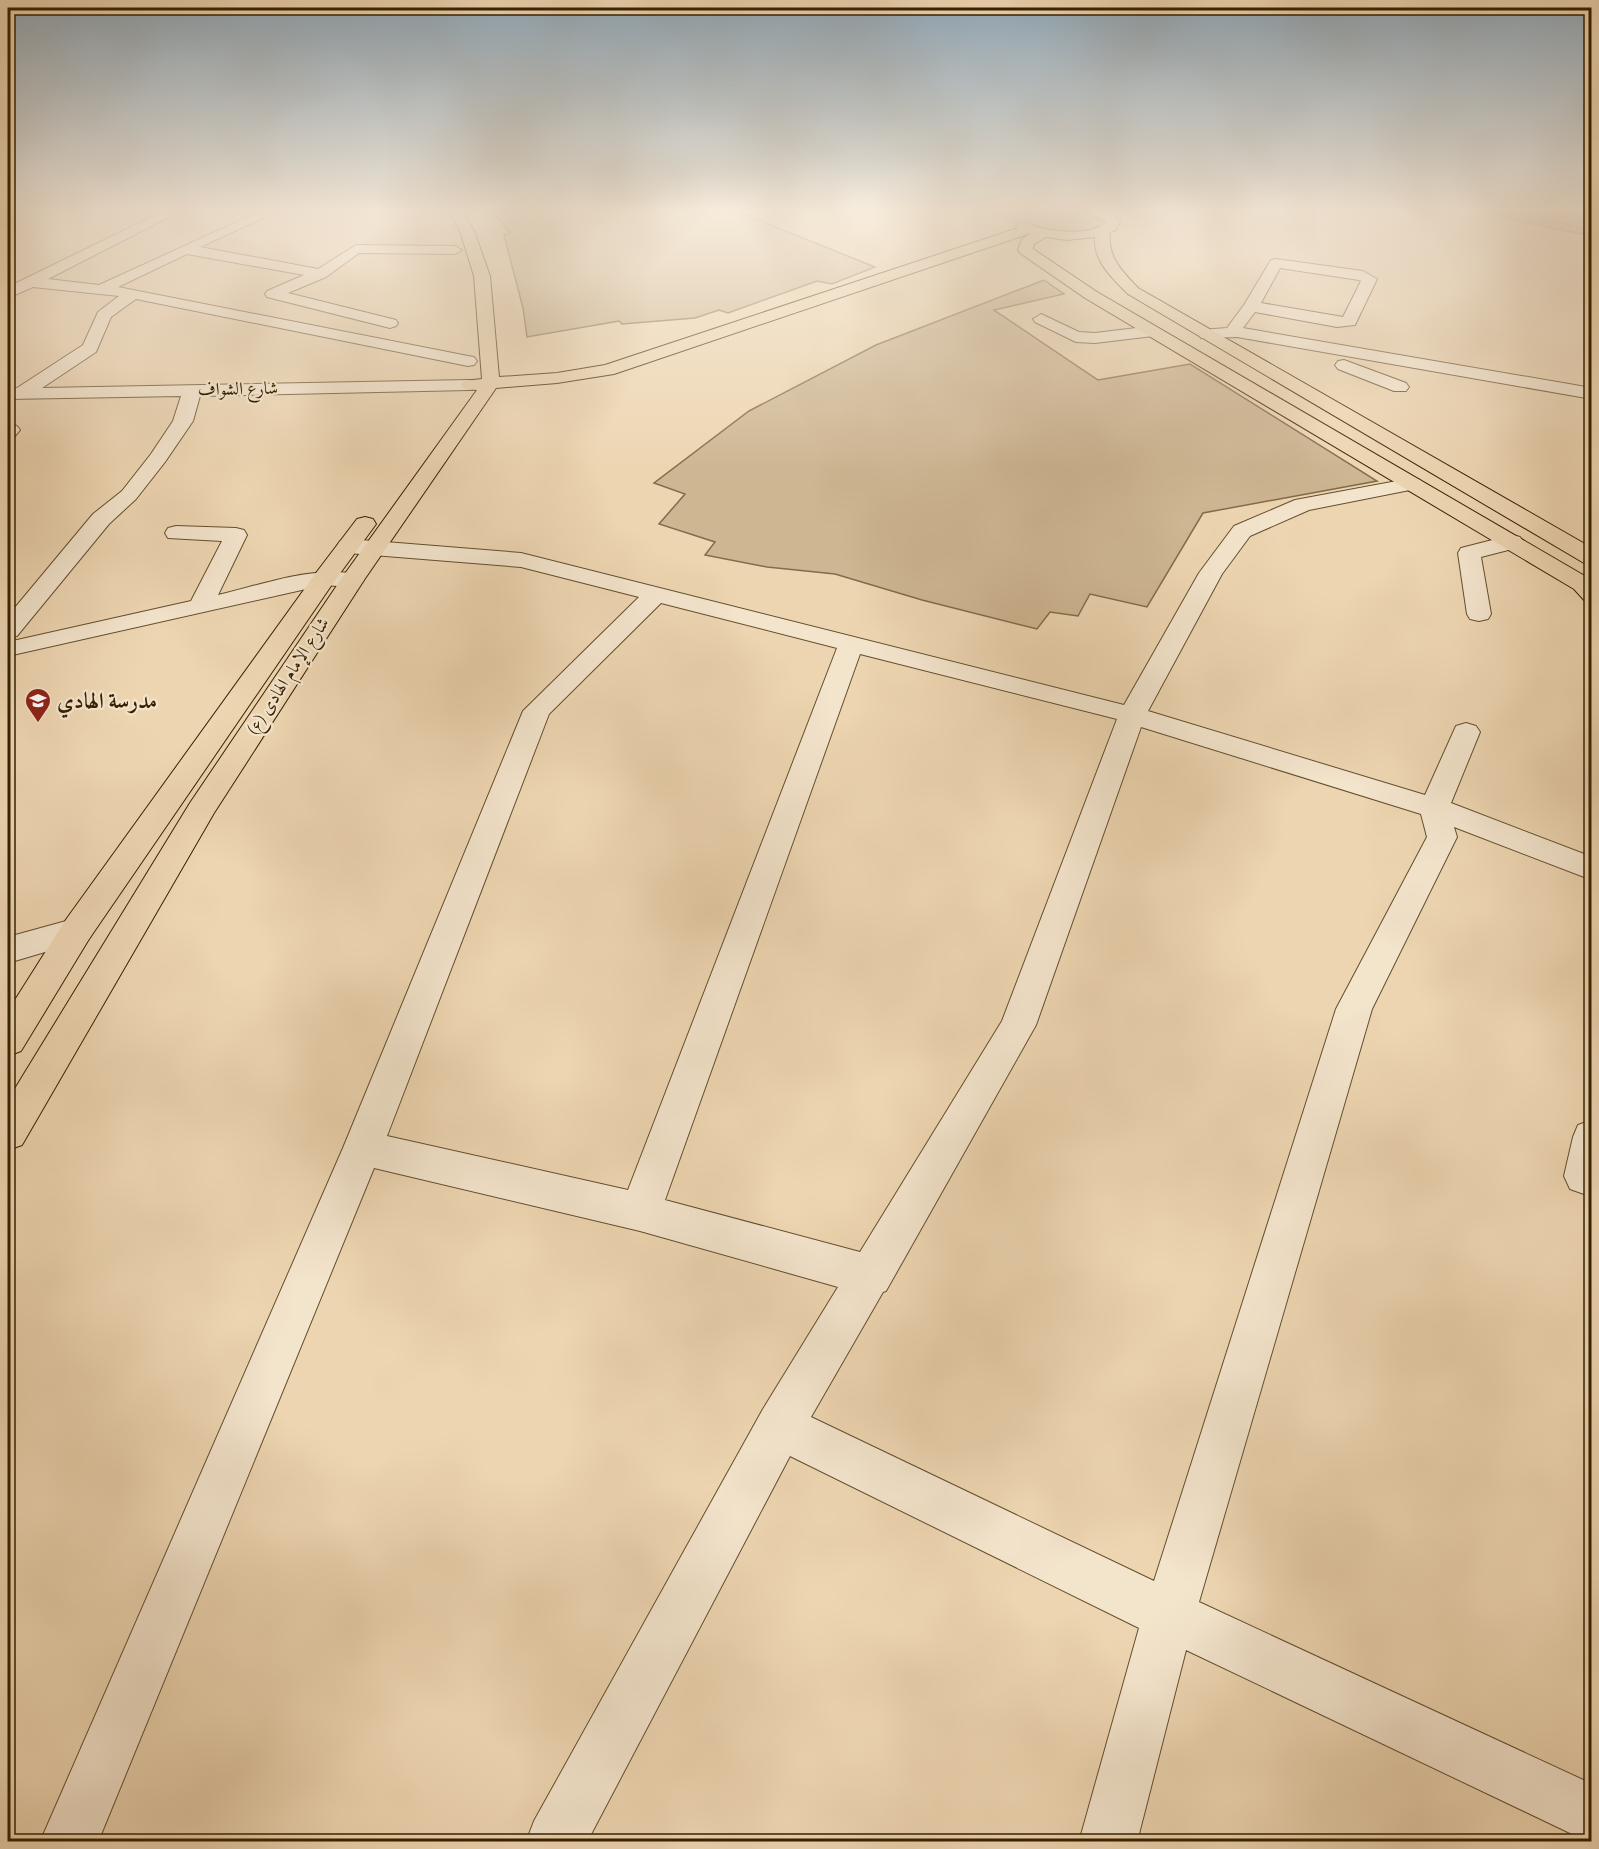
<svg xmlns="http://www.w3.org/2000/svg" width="1599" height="1849" font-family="'IM FELL French Canon',Amiri,serif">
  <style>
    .green { fill: #ceb693; stroke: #826c4a; stroke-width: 1.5 }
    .water { fill: #ae9875; stroke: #7e6847; stroke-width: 1.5 }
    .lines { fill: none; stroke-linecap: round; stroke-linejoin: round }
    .shore { stroke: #725c3b; stroke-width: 1.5 }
    .minor-casing { stroke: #634e2d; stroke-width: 2 }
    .major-casing { stroke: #352101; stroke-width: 2 }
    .minor { fill: #f3e4cc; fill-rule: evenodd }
    .major { fill: #edd5b1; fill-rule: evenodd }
    .labels { text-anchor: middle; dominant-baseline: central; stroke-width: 4.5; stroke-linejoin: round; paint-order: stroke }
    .far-street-label { font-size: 18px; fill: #352101; stroke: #f3e4cc }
    .poi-label { font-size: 22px; font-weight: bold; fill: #352101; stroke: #f3e4cc; text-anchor: start }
  </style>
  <rect width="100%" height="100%" fill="#edd5b1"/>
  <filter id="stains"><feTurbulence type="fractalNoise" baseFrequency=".00333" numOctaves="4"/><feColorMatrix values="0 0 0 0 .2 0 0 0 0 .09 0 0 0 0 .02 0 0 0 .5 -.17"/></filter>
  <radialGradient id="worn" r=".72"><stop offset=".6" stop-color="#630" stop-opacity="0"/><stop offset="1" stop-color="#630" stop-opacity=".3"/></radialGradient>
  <path class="green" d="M491 209H731L875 267 832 284 817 281 728 313 719 310 695 318 622 324 619 321 527 337 523 308 504 235 510 233Z
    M1058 209 1091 214 1100 222C1089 239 1041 232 1026 221L1025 218C1033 209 1047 209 1058 209Z
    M1044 280 1064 294 994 310 1098 380 1190 364 1377 481 1203 513 1147 607 1090 594 1078 616 1050 612 1037 629 922 600 835 574 767 567 705 555 715 542 659 524 685 494 654 483 749 411 876 345Z"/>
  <path class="water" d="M1483 209H1591V236L1508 219Z"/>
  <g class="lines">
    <path class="shore" d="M1499 209 1592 230
      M1527 209 1592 222"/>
    <defs>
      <path id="minor" d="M168 209H185L48 279 99 285 265 209H283L200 247 318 269 356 245 455 246 462 250 455 254 359 253 326 277 288 293 396 320 398 323 396 326 390 328 267 297 265 294 267 291 304 275 187 254 118 287 468 356 474 357 477 361 474 365 468 366 136 299 111 317 96 352 42 388 469 380 475 381 478 385 475 389 469 390 200 396 193 421 165 462 136 499 109 524 17 636 8 638V616L93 514 122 491 151 454 173 421 181 396 8 399V389L17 388 83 345 98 312 119 296 33 287 8 298V287Z
        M994 209H1011L1022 216 1015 220Z
        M1276 259 1363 271 1377 279 1355 325 1337 327 1255 312 1243 328 1592 388V399L1237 337 1201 338 1199 334 1201 330 1227 328 1244 305 1271 260ZM1280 268 1359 280 1361 281 1343 317 1261 303Z
        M1041 314 1079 332 1095 333 1153 326 1161 331 1153 336 1095 343 1076 342 1035 322 1033 319Z
        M1344 360 1406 383 1409 387 1406 391H1394L1338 369 1335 365 1338 361Z
        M8 424 17 426 20 430 15 436 8 438Z
        M1413 478 1420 480 1423 484 1420 488 1309 510 1250 536 1222 574 1148 711 1425 795 1456 726 1466 723 1476 726 1480 732 1451 803 1592 857V880L1454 827 1457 837 1372 1009 1199 1602 1592 1784V1842L1572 1834 1186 1650 1137 1842H1079L1139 1628 790 1456 587 1842H526L534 1821 763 1409 838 1287 640 1231 374 1168 98 1842H40L343 1148 523 711 639 597 521 567 348 553 340 551 337 546 340 541 348 539 521 553 1124 705 1199 573 1234 526 1295 500ZM661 603 837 648 628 1190 387 1136 549 714ZM860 654 1117 719 1002 1021 860 1252 665 1200ZM1141 727 1421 814 1427 837 1336 1009 1154 1581 811 1417 883 1292 886 1291 1036 1025Z
        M176 526 236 528 244 530 247 535 218 595C261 585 317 564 360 575L364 580 360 585 352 587 324 585 8 656V642L191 601 222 541 168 538 165 533 168 528Z
        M1512 535 1520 537 1523 542 1520 547 1481 557 1491 614 1488 619 1479 621 1470 619 1467 614 1458 553 1461 548Z
        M77 918 89 921 94 930 89 939 8 963V937Z
        M1592 1120V1191L1584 1194 1570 1189 1564 1176 1573 1137 1578 1125Z"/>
      <path id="major" d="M448 209H462L474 231 490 276 499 377 557 373 605 365 1018 228 1016 226 1018 223C1027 221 1033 226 1041 228 1059 232 1092 236 1106 222L1082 209C1098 209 1110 209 1120 222L1116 230 1110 232C1107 257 1122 271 1138 288L1592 548V565L1584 563 1128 294C1112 278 1093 261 1095 237L1067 240 1046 237 1034 244 1033 249 1097 292 1590 579 1592 602 1584 600 1574 589 1085 298 1020 253 1018 250 1022 239 1031 233 614 374 557 383 496 388 364 580 214 813 22 1145 8 1150V1100L190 803 344 575 477 390 464 389 461 385 464 381 482 379 474 276 460 231Z
        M365 517 373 519 376 524 333 583 89 939 21 1051 8 1056V1011L65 921 316 573 357 519Z"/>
    </defs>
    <use href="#minor" class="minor-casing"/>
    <use href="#major" class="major-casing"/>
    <use href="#minor" class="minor"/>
    <use href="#major" class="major"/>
  </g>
  <linearGradient id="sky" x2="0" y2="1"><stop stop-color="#91a9ba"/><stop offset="0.45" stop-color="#f7ecdc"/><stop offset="1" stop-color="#f7ecdc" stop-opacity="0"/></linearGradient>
  <rect width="1599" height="468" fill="url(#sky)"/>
  <defs>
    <symbol id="school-pin" viewBox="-11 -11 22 30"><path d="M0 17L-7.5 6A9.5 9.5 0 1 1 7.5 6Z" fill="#8f2418" stroke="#f3e4cc"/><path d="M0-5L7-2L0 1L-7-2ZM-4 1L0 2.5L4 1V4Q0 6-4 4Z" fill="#fff"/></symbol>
  </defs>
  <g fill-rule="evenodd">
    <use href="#school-pin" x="23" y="686" width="30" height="40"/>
  </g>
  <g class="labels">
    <g class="far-street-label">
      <text transform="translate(238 389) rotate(-1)">شارع الشواف</text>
      <text transform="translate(288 676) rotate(-57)">شارع الإمام الهادی (ع)</text>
    </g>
    <g class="poi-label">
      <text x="57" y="701">مدرسة الهادي</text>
    </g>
  </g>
  <rect width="1599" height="1849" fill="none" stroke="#edd5b1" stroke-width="30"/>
  <rect x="9" y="9" width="1581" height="1831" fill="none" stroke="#352101" stroke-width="3"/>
  <rect x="15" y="15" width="1569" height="1819" fill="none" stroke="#352101" stroke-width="1.5"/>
  <rect width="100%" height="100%" filter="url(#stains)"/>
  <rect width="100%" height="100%" fill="url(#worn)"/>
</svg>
